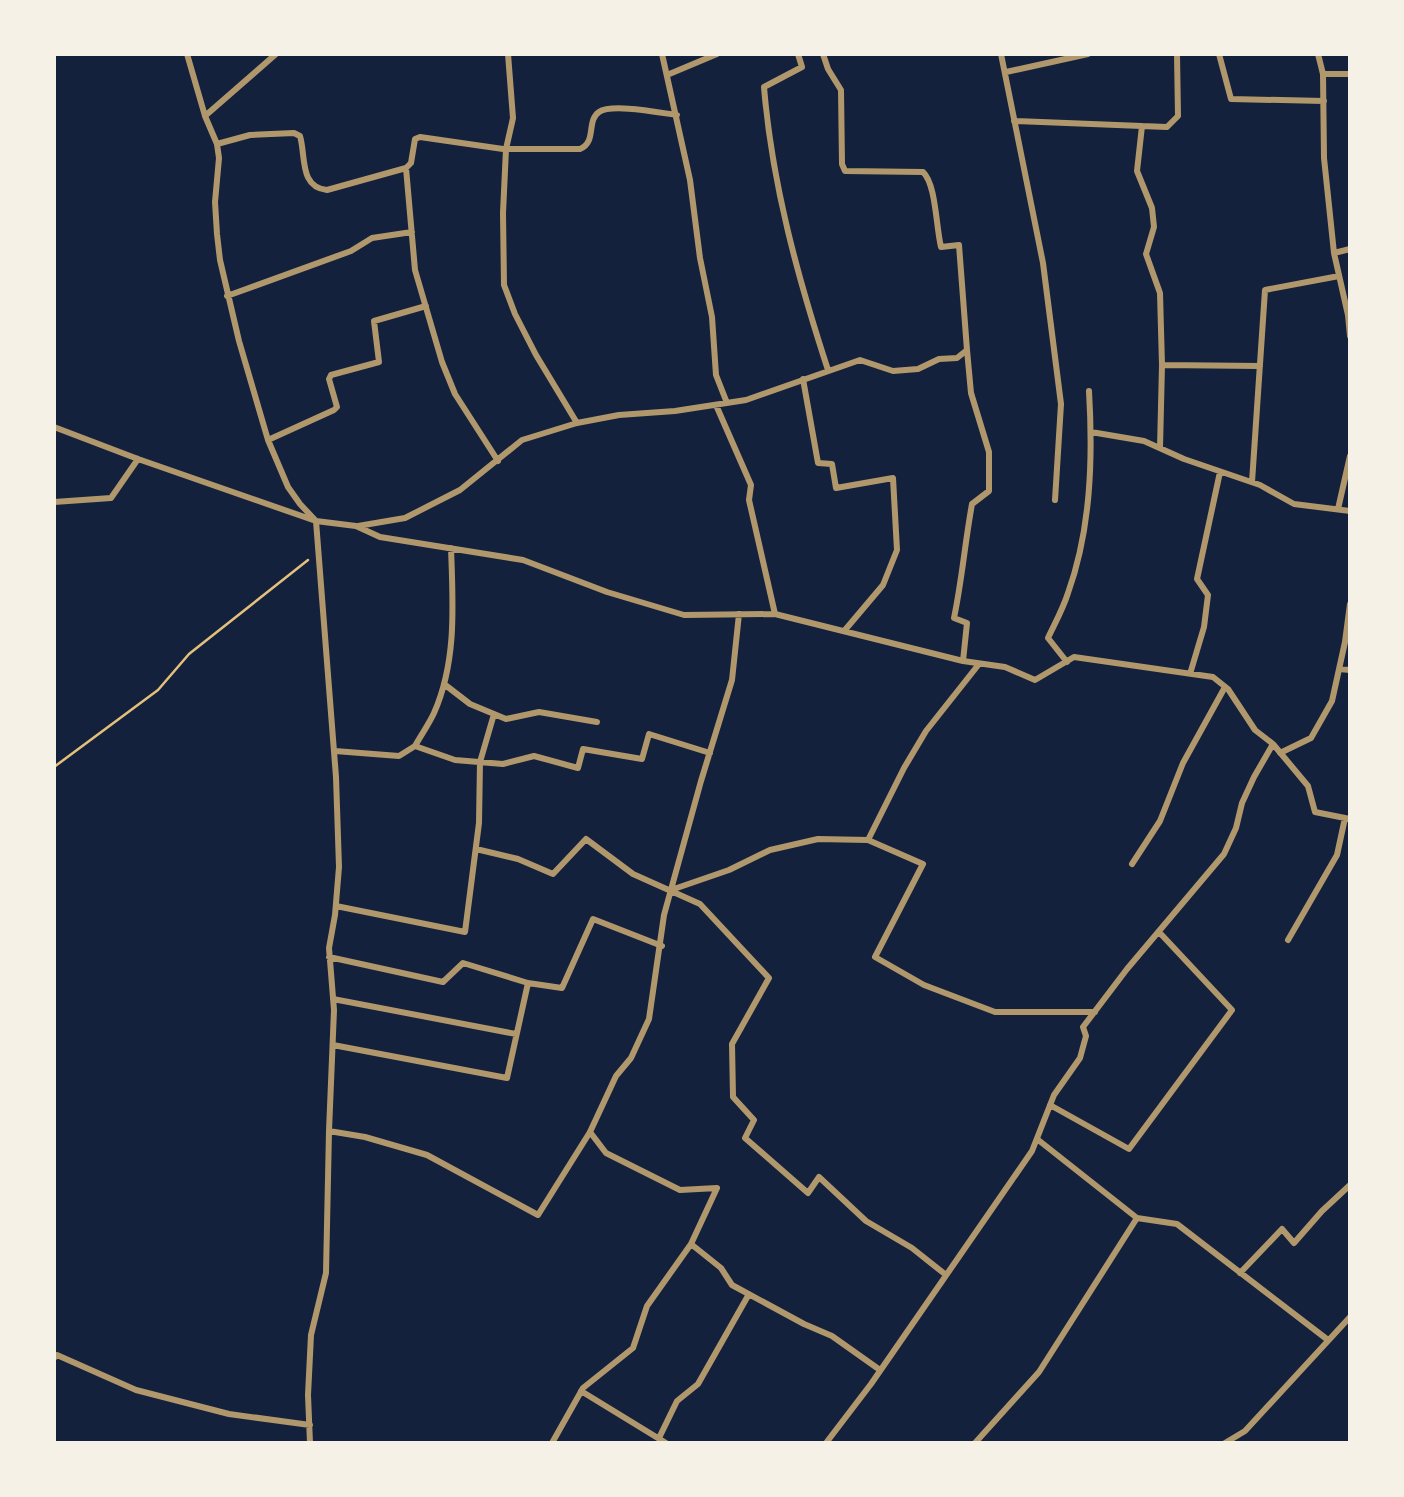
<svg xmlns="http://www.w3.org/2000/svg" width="1404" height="1497" font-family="Commissioner,sans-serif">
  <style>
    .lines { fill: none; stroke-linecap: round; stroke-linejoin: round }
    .path { stroke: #e5c07b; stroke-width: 2.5 }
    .minor { stroke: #b1986c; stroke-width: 6 }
  </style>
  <rect width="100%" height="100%" fill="#14213d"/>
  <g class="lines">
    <path class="path" d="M54 767 158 690 189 654 308 560"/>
    <path class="minor" d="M187 54 205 116 217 144 219 158 215 202 217 234 220 260 239 341 268 440 288 487 300 504 316 521 336 777 339 867 335 915 329 948 334 1010 329 1131 326 1273 311 1335 308 1395 310 1443
      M508 54 513 118 506 149 503 213 504 285 515 314 536 355 577 423
      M662 54 690 180 700 258 712 317 716 375 727 403
      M798 54 802 67 764 87C772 184 798 278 828 370
      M1001 54 1043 263 1061 404 1055 500
      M1219 54 1231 99 1324 101
      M1318 54 1323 74 1324 158 1334 253 1348 315 1350 336
      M1006 72 1088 54
      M1323 74H1350
      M667 75 717 54
      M205 116 276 54
      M1014 121 1167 127 1178 116 1177 54
      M1142 126 1137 171 1152 208 1154 227 1146 254 1160 293 1162 365 1160 448
      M217 144 250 135 294 133 300 136C306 156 299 187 327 190L406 168 411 163 415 139 420 137 503 149H580C597 142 586 121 599 112 612 103 661 113 677 115
      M406 168 415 270 442 362 455 394 498 461
      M1334 253 1350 249
      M227 296 351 251 372 238 412 232
      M1162 365 1260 366
      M803 379 818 463 832 464 836 488 893 478 897 550 883 585 845 630
      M716 405 751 485 749 500 775 614
      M54 427 138 459 316 521 356 526 380 537 523 560 607 592 684 615 775 614 963 661 1005 667 1035 680 1074 657 1213 677 1228 689 1255 730 1273 744 1308 786 1315 812 1350 819
      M1091 432 1144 441 1184 459 1260 485 1294 504 1350 511
      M268 440 334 410 337 407 329 379 331 375 379 362 374 321 426 306
      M1252 482 1265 290 1339 276
      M54 502 111 498 138 459
      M1338 509 1350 456
      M358 526 405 518 460 490 522 440 577 423 619 415 675 411 746 400 860 360 893 371 918 369 939 359 957 358 967 350 959 245 941 247C936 227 936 184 923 172L845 171 842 164 841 90 828 69 823 54
      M963 661 967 623 954 618C962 580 965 542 972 504L989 491V452L971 393 967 350
      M1067 662 1048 638C1055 623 1063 609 1068 593 1091 529 1093 458 1089 391
      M979 664 926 731 904 768 868 840 923 864 875 957 924 985 995 1012H1095
      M1339 669 1350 670
      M1190 674 1204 627 1208 595 1197 579 1220 472
      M444 684 470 704 506 719 539 712 597 722
      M415 746C421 735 429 724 434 713 457 661 453 604 451 548
      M335 751 399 756 415 746 455 760 503 764 534 756 578 768 583 749 642 759 649 734 710 753
      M1280 753 1311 738 1332 701 1345 642 1350 604
      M476 849 518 859 553 874 586 839 633 874 700 904 769 978 732 1044 733 1097 754 1120 745 1138 808 1193 819 1177 866 1221 912 1248 946 1275
      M1132 864 1160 821 1183 763 1225 687
      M671 890 729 870 770 850 818 839 868 840
      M336 906 465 932 479 823 480 762 494 714
      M1288 940 1337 855 1345 818
      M329 957 443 982 463 963 528 983 562 988 593 919 662 946
      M333 999 516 1034
      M333 1045 507 1078 528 983
      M1050 1105 1129 1149 1232 1010 1159 932
      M329 1131 365 1137 427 1155 538 1215 590 1132 616 1076 631 1058 649 1019 664 915 701 781 732 680 739 614
      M1037 1139 1137 1218 1177 1224 1328 1340
      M691 1244 721 1268 732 1285 804 1324 832 1336 880 1370
      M1240 1273 1282 1229 1294 1243 1322 1211 1350 1185
      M54 1358 57 1355 136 1390 229 1414 310 1425
      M581 1391 666 1443
      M659 1438 677 1401 698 1384 749 1294
      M552 1443 583 1388 633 1348 647 1306 691 1244 717 1188 680 1190 606 1153 590 1132
      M826 1443 871 1384 1032 1151 1054 1095 1080 1058 1086 1036 1083 1027 1127 969 1224 854 1236 828 1242 803 1254 777 1273 744
      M975 1443 1039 1372 1137 1218
      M1225 1443 1245 1431 1350 1317"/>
  </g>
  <rect width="1404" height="1497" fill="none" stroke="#f6f1e7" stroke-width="112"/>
</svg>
